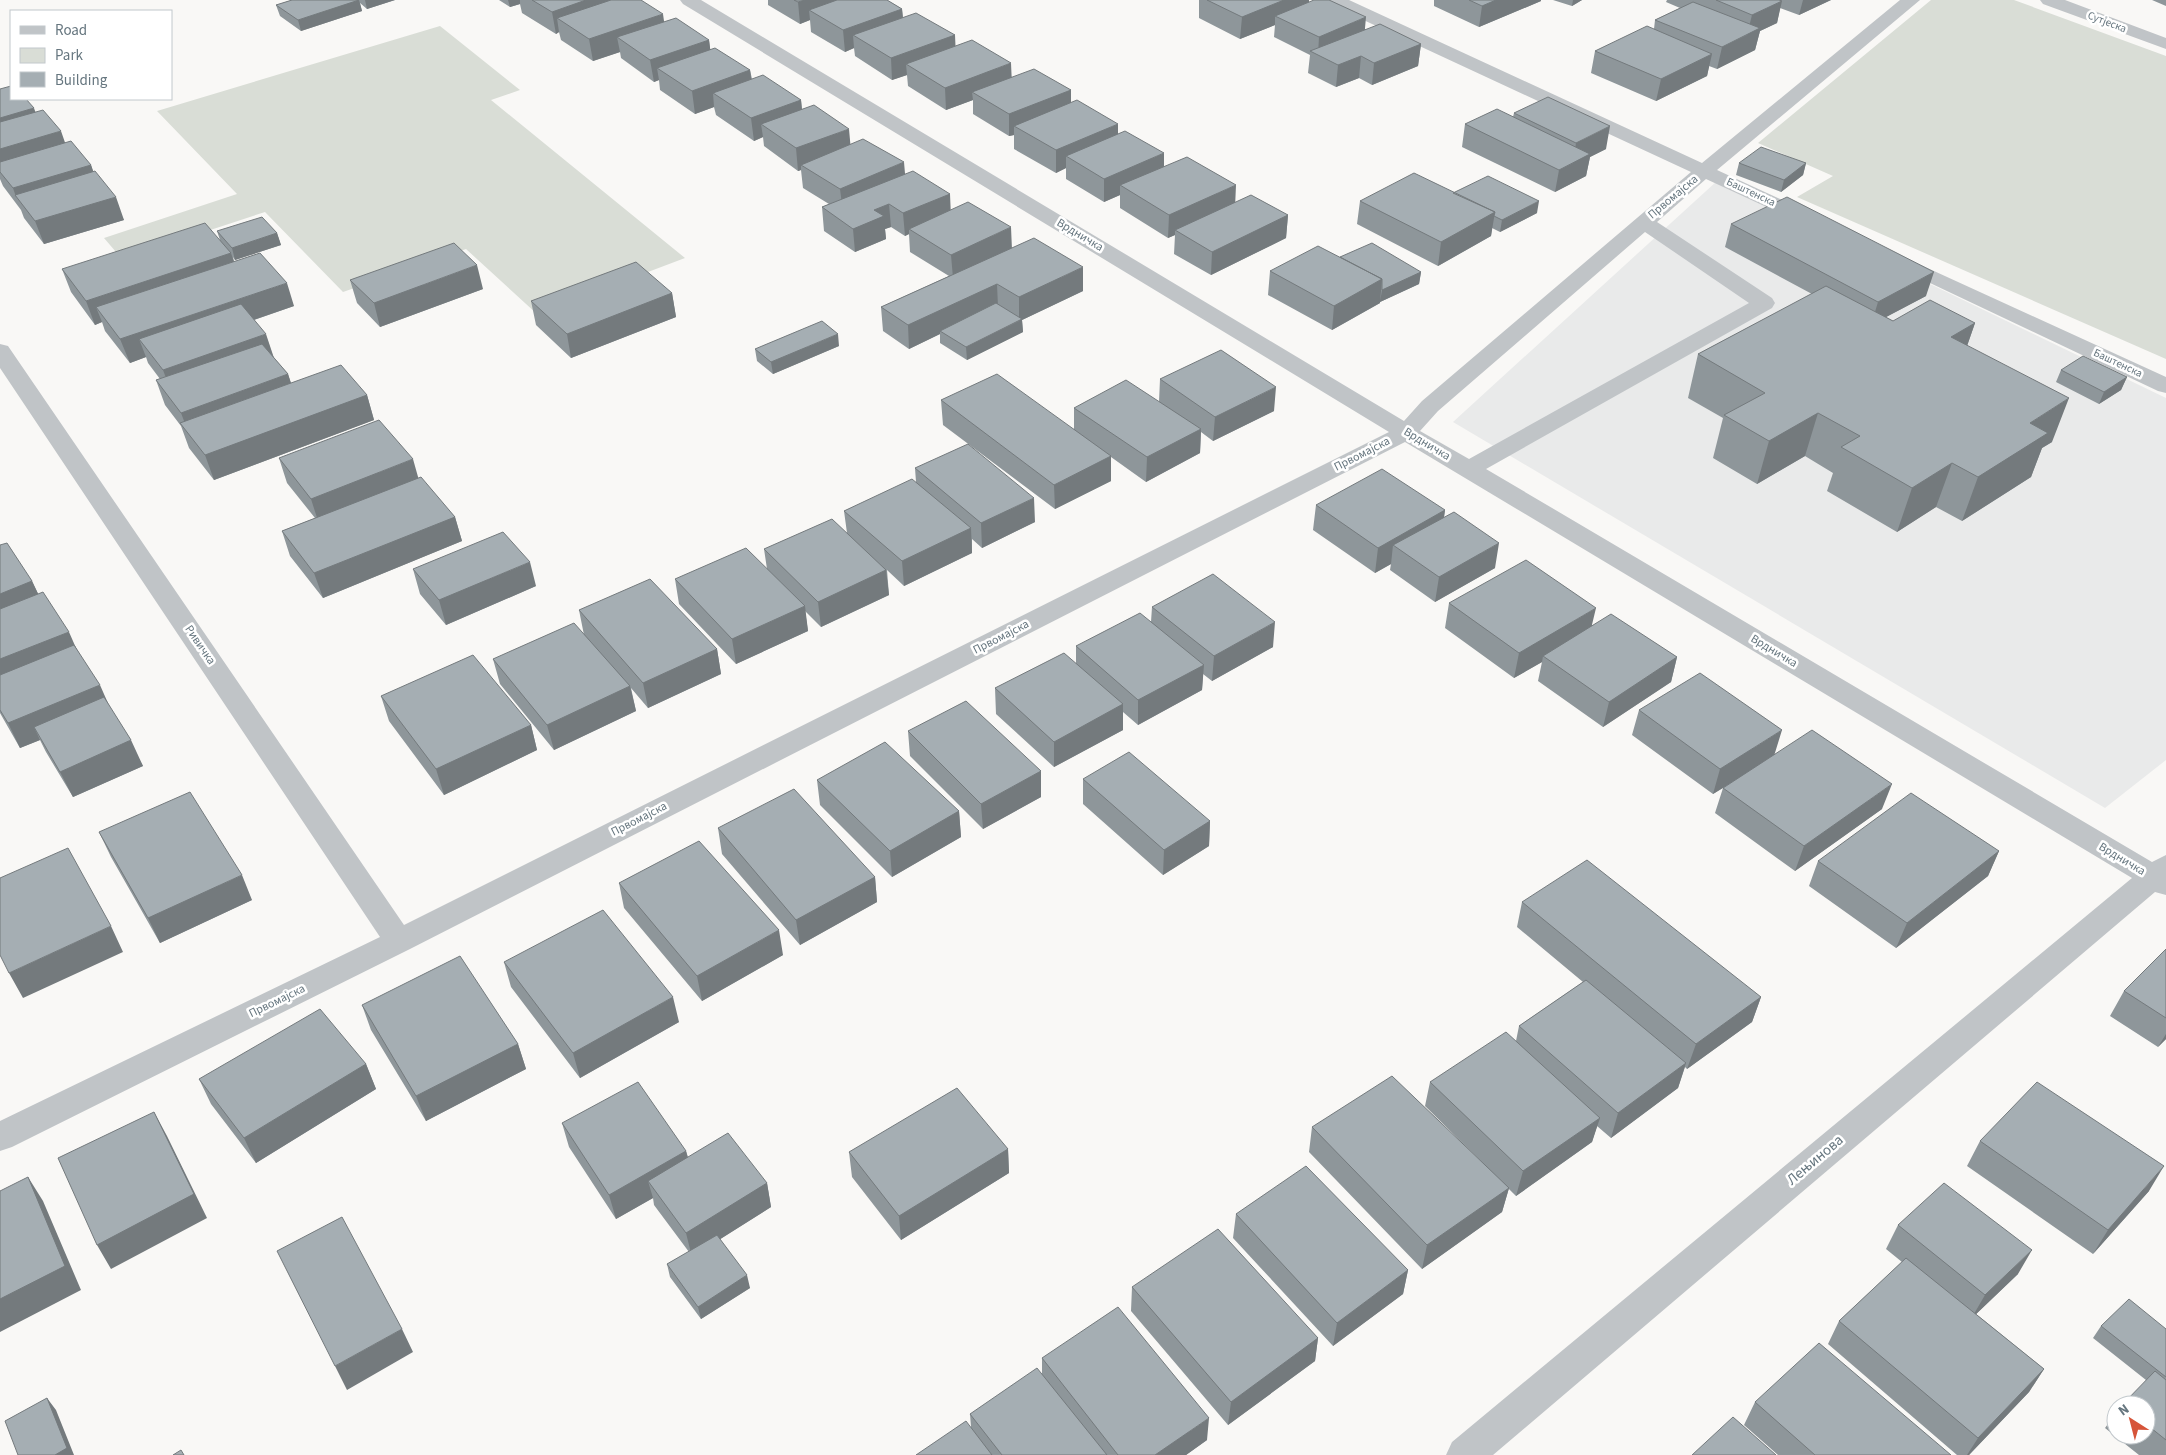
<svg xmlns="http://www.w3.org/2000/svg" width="2166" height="1455" font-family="'Source Sans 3',sans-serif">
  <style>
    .built { fill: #e9eaea }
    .green { fill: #d9ddd6 }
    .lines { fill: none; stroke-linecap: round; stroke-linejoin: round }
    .minor { fill: #c0c4c7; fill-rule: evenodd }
    .wall { fill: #8e969a }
    .shaded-wall { fill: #747a7d }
    .building { fill: #a5aeb3; stroke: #747a7d }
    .labels { text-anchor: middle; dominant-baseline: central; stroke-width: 5; stroke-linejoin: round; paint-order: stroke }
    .far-street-label { font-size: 11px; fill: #66767f; stroke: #fff }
    .street-label { font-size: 12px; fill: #66767f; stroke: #fff }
    .near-street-label { font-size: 15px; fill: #66767f; stroke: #fff }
  </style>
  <rect width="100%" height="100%" fill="#f9f8f6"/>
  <path class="built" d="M1717 181 2166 398V760L2105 808 1453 422Z"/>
  <path class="green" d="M1931 0H2014L2166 56V359L1797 197 1833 176 1758 143Z
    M440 26 520 90 491 100 685 258 537 314 466 249 343 292 265 212 122 259 104 238 237 194 157 111Z"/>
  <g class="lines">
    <path class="minor" d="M680 0H701L1404 421 1422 401 1691 172 1329 4 1326 0H1349L1702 163 1900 0H1920L1717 170 1815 215 1818 219 1815 223 1808 225 1801 223 1706 179 1657 222 1772 298 1775 303 1772 308 1486 469 2152 862 2166 855V895L2155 892 1493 1455H1446L1452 1442 2132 878 1405 442 410 949 12 1147 0 1151V1121L380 937 0 368V344L8 346 404 925 1389 432 683 4ZM1645 232 1749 303 1469 459 1420 431 1438 411Z
      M2040 0H2065L2166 38V49L2043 4Z
      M1899 255 2166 377V393L2158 391 1892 265 1888 261 1892 257Z"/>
  </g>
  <path class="wall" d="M292 0H395L367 9 360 3 362 11 301 31 280 16 276 5Z
    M499 0H641L664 22 709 40 710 49 750 70 752 79 801 100 802 109 850 144 905 174 950 194V210L1011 248 1083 291 1022 320 1023 332 967 360 940 343V334L909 349 883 331 881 307 949 276 910 252 909 234 905 236 891 227 885 229 886 239 855 252 824 231 822 207 829 204 803 188 801 170 798 171 764 146 763 137 754 141 716 115 714 107 695 114 660 90 659 80 654 82 621 58 620 52 593 61 561 40 559 32 556 34 522 13 520 4 510 7Z
    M768 0H887L902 9 903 18 955 35V46L1012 77 1071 90V103L1118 134 1164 167 1235 202 1288 215 1286 238 1211 275 1174 254 1175 235 1168 238 1120 208V195L1104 202 1066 179V168L1056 173 1014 149V135L1009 136 973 114V100L946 110 908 86 907 75 892 80 855 56 854 48 845 52 811 32 810 20 800 24 768 5Z
    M1199 0H1309V2L1365 29 1421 44 1418 66 1372 85 1359 78 1336 87 1308 73 1310 55 1274 37 1275 25 1240 39 1199 18Z
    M1434 0H1541V1L1479 27 1434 6Z
    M1553 0H1582L1572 6Z
    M1667 0H1831L1799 15 1780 8 1777 23 1760 31 1755 50 1717 69 1709 66 1707 76 1656 101 1591 73 1595 51 1654 29 1655 20 1680 8 1666 2Z
    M2152 0H2166V6Z
    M0 89 35 112 65 143 91 165 93 171 124 220 44 244 24 218 21 210 3 186 0 179Z
    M1514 113 1606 149 1590 157 1586 176 1555 192 1462 147 1465 124 1513 117Z
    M1739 163H1806L1803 175 1781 192 1736 175Z
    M1453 193 1537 213 1500 232 1492 228 1491 236 1438 266 1357 224 1360 201Z
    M1731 224 1926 296 1886 317 1893 321 1975 323 1967 346 2052 442 2042 448 2031 477 1962 521 1936 507 1897 532 1827 491 1833 473 1805 456 1757 484 1713 458 1723 418 1688 398 1698 354 1812 294 1725 247Z
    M217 231 277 233 281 245 235 260 233 257 234 261 294 306 254 320 274 358 288 374 291 383 367 395 374 420 214 480 189 448 181 426 165 405 156 380 160 379 148 363 146 357 130 363 105 331 102 322 95 325 71 292 62 269 220 240Z
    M1340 257 1421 272 1419 284 1380 302V303L1332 330 1268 295 1270 271Z
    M350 280 483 289 380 327 357 303Z
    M672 293 676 317 571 358 536 325 531 301Z
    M839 346 773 374 757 361 755 349Z
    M2061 370 2127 377 2121 390 2099 404 2056 382Z
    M1160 379 1274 411 1213 441 1201 432 1200 453 1146 482 1111 457V481L1055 509 943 425 941 400 1074 429V408L1159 402Z
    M279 458 418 478 455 517 462 541 323 598 290 556 282 531 315 518 287 483Z
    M915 468 1035 522 982 548 972 539V553L904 586 887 570 889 595 821 627 805 611 808 631 736 664 679 604 675 579 767 569 764 549 847 533 844 511 916 482Z
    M1316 505 1445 510 1444 518 1495 568 1435 602 1390 570 1391 564 1375 573 1313 530Z
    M0 545 32 581 38 594 75 646 143 766 73 797 46 752 40 740 20 748 0 713Z
    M413 569 536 586 446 625 420 594Z
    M1449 603 1592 625 1677 657 1671 682 1603 727 1538 681 1542 662 1514 678 1445 628Z
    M1152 607 1273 647 1212 681 1203 674 1202 690 1138 725 1123 712V730L1054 767 996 714 995 688 1076 663V646L1151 622Z
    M579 610 717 649 721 674 648 708 631 688 636 711 554 750 500 684 493 659 584 635Z
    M381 696 531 725 537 750 444 795 389 721Z
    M1639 710 1774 754 1882 809 1795 871 1715 813 1723 788 1713 794 1632 735Z
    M908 731 1041 771V797L983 829 910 756Z
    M1083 779 1210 821 1209 846 1163 875 1083 804Z
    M817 780 959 811 961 837 892 877 820 805Z
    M718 828 875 877 877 902 800 945 722 854Z
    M99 832 252 900 160 943 111 857Z
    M1999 851 1988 876 1896 948 1809 886 1818 861Z
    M619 883 783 955 702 1001 624 908Z
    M1522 902 1761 997 1752 1022 1687 1069 1685 1067 1678 1088 1611 1138 1597 1126 1592 1142 1516 1196 1425 1106 1430 1082 1516 1041 1519 1026 1583 982 1517 927Z
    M2166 949V1039L2158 1047 2110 1016 2124 991Z
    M504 962 679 1022 580 1078 511 987Z
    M362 1005 518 1044 526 1069 426 1121 371 1030Z
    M366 1064 376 1089 256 1163 211 1104 199 1079Z
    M562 1123 686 1151 688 1157 767 1183 771 1207 720 1239 750 1288 701 1319 670 1277 667 1264 689 1252 654 1205 653 1198 616 1219 569 1147Z
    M1312 1127 1509 1188 1502 1212 1422 1269 1309 1152Z
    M1980 1141 2149 1191 2093 1254 1967 1166Z
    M1008 1149 1009 1173 901 1240 852 1177 849 1152Z
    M1236 1214 1408 1270 1403 1294 1333 1346 1233 1238Z
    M1898 1225 2018 1274 1976 1314 2044 1369 2029 1392 1969 1455H1957L1828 1344 1839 1321 1902 1262 1886 1249Z
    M1132 1287 1318 1338 1315 1361 1228 1425 1131 1311Z
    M2101 1326 2166 1329V1455H2139L2105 1428 2116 1413V1435H2146V1380L2093 1338Z
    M1042 1358 1207 1440 1186 1455H916L971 1427 970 1414 1042 1375Z
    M1755 1402 1951 1455H1778L1744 1425Z"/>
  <path class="shaded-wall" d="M359 0 362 11 301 31 298 20Z
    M365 0H395L367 9Z
    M508 0H520V4L510 7Z
    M586 0H616L557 18 559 32 556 34 552 12Z
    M805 0H868L809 10 810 20 800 24 798 2Z
    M1284 0H1309V11L1275 16V25L1240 39 1242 17Z
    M1496 0H1541V1L1479 27 1482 6Z
    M1573 0H1582L1572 6Z
    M1803 0H1831L1799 15Z
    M1782 1 1777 23 1760 31 1755 50 1717 69 1722 47 1747 35 1752 15Z
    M902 9 904 30 853 35 854 48 845 52 843 30Z
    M663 14 666 35 617 37 620 52 593 61 589 39Z
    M1366 17 1364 39 1318 55 1319 37Z
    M955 35 956 57 906 64 907 75 892 80 891 58Z
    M709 40 712 62 657 68 659 80 654 82 650 60Z
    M1421 44 1418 66 1372 85 1374 63Z
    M1712 54 1707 76 1656 101 1661 79Z
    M1361 56 1359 78 1336 87 1338 65Z
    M1011 63 1012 85 972 92 973 100 946 110 945 88Z
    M750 70 753 92 713 93 714 107 695 114 692 91Z
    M1071 90V112L1014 126V135L1009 136V114Z
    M801 100 803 122 761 124 763 137 754 141 751 118Z
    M34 108 42 131 0 143V118Z
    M1118 124V146L1066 156V168L1056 173V150Z
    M1610 126 1606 149 1590 157 1586 176 1555 192 1559 170 1573 163 1576 143Z
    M849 129 851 151 801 165V170L798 171 796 148Z
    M61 131 69 154 0 172V149Z
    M1164 153V175L1120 185V195L1104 202V179Z
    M904 162 906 185 843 212 840 189Z
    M1806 163 1803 175 1781 192 1784 180Z
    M91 165 99 188 16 197 13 188Z
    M1236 185 1235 208 1175 230V235L1168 238 1169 215Z
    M950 194 951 217 909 229V234L905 236 903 213Z
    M116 197 124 220 44 244 35 221Z
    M1539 201 1537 213 1500 232 1502 220Z
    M889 204 891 227 885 229 886 239 855 252 853 229 874 210Z
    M1495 212 1491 236 1438 266 1441 242Z
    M1288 215 1286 238 1211 275 1212 252Z
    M1011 227 1012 250 953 278 951 255Z
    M277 233 281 245 235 260 232 248Z
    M231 253 239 277 96 307 102 322 95 325 86 301Z
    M477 265 483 289 380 327 374 303Z
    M1083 267V291L1022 320 1023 332 967 360 966 347 1019 321V297Z
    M1421 272 1419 284 1380 302 1382 290Z
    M1934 272 1926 296 1871 325 1878 302Z
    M1382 279 1380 303 1332 330 1334 306Z
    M287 283 294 306 152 355 139 339 146 357 130 363 120 339Z
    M997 284 998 307 940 331V334L909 349 908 325Z
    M672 293 676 317 571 358 567 334Z
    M1975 323 1960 366 1951 337Z
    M266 334 274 358 172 394 163 370Z
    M838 334 839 346 773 374 771 362Z
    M288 374 296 399 189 434 181 413Z
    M2127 377 2121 390 2099 404 2104 392Z
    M1276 387 1274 411 1213 441 1215 417Z
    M367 395 374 420 214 480 205 455Z
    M2069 398 2052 442 2042 448 2031 477 1962 521 1978 477 2030 423Z
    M1818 413 1805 456 1757 484 1769 441Z
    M1201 429 1200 453 1146 482 1147 457Z
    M1111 456V481L1055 509 1054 485Z
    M413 459 420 484 319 524 311 499Z
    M1952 463 1936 507 1897 532 1912 488Z
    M1034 498 1035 522 982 548 981 523Z
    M1445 510 1441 535 1393 545 1391 564 1375 573 1378 548Z
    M455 517 462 541 323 598 314 573Z
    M971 528 972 553 904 586 902 561Z
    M1499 543 1495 568 1435 602 1439 577Z
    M530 562 536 586 446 625 439 600Z
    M886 570 889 595 821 627 818 602Z
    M32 581 44 606 0 623V594Z
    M805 606 808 631 736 664 732 639Z
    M1596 608 1590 633 1543 656 1542 662 1514 678 1519 653Z
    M1275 622 1273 647 1212 681 1214 656Z
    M69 632 80 657 0 689V659Z
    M717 649 721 674 648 708 643 683Z
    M1677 657 1671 682 1603 727 1609 702Z
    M1204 665 1202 690 1138 725V700Z
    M100 685 111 710 34 727 40 740 20 748 8 723Z
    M630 686 636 711 554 750 547 725Z
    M1123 704V730L1054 767V742Z
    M531 725 537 750 444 795 436 769Z
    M1782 730 1774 756 1713 794 1720 769Z
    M131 740 143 766 73 797 60 772Z
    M1041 771V797L983 829 981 804Z
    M1892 784 1882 809 1795 871 1804 846Z
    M959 811 961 837 892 877 890 851Z
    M1210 821 1209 846 1163 875 1164 850Z
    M1999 851 1988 876 1896 948 1907 923Z
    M242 875 252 900 160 943 148 918Z
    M875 877 877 902 800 945 796 920Z
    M111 926 123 952 23 998 9 973Z
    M779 930 783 955 702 1001 697 976Z
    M673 997 679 1022 580 1078 573 1053Z
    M1761 997 1752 1022 1687 1069 1696 1044Z
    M2166 1034V1039L2158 1047Z
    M518 1044 526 1069 426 1121 416 1096Z
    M1686 1063 1678 1088 1611 1138 1618 1113Z
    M366 1064 376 1089 256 1163 244 1138Z
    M154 1112 167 1136 207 1218 111 1269 97 1245Z
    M1600 1118 1592 1142 1516 1196 1523 1171Z
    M1008 1149 1009 1173 901 1240 899 1216Z
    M686 1151 692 1175 648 1181 653 1198 616 1219 609 1195Z
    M2164 1166 2149 1191 2093 1254 2108 1230Z
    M28 1177 43 1201 81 1290 0 1332V1299Z
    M767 1183 771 1207 692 1257 686 1233Z
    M1509 1188 1502 1212 1422 1269 1427 1245Z
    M2032 1250 2018 1274 1971 1319 1985 1295Z
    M1408 1270 1403 1294 1333 1346 1337 1323Z
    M747 1275 750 1288 701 1319 698 1307Z
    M402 1329 413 1352 347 1390 335 1366Z
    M1318 1338 1315 1361 1228 1425 1231 1402Z
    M2044 1369 2029 1392 1969 1455H1967L1978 1438Z
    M47 1398 56 1410 74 1455H55Z
    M1209 1418 1207 1440 1186 1455H1155Z"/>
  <path class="building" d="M292 0H359L298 20 276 5Z
    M532 0H586L552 12Z
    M611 0H641L663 14 589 39 557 18Z
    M794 0H805L798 2Z
    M837 0H887L902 9 843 30 809 10Z
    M1207 0H1284L1242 17Z
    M1314 0H1329L1366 17 1319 37 1275 16Z
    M1469 0H1496L1482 6Z
    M1716 0H1779L1782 1 1752 15Z
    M1693 2 1760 28 1722 47 1655 20Z
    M916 13 955 35 891 58 853 35Z
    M676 18 709 40 650 60 617 37Z
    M1380 24 1421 44 1374 63 1361 56 1338 65 1310 51Z
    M1647 26 1712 54 1661 79 1595 51Z
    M972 40 1011 63 945 88 906 64Z
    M715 48 750 70 692 91 657 68Z
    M1034 69 1071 90 1009 114 972 92Z
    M763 75 801 100 751 118 713 93Z
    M11 86V99H26L34 108 0 118V89Z
    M1548 97 1610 126 1576 143 1514 113Z
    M1077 100 1118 124 1056 150 1014 126Z
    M814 105 849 129 796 148 761 124Z
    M1497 109 1590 154 1559 170 1465 124Z
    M43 110 61 131 0 149V122Z
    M1125 131 1164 153 1104 179 1066 156Z
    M863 139 904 162 840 189 801 165Z
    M71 141 91 165 13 188 0 172V162Z
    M1761 147 1806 163 1784 180 1739 163Z
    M1187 157 1236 185 1169 215 1120 185Z
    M95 171 116 197 35 221 15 195Z
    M913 171 950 194 903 213 889 204 874 210 884 216 853 229 822 207Z
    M1414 173 1495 212 1441 242 1360 201Z
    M1488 176 1539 201 1502 220 1494 216 1495 212 1453 193Z
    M1251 195 1288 215 1212 252 1175 230Z
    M1787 197 1934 272 1878 302 1731 224Z
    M968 202 1011 227 951 255 909 229Z
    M262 217 277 233 232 248 217 231Z
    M205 223 231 253 86 301 62 269Z
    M1034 238 1083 267 1019 297 997 284 908 325 881 307Z
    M454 243 477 265 374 303 350 280Z
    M1372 243 1421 272 1382 290V279L1340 257Z
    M1318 246 1382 279 1334 306 1270 271Z
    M260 253 287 283 120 339 96 307Z
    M636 262 672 293 567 334 531 301Z
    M1826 286 1893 321 1930 300 1975 323 1951 337 2069 398 2030 423 2048 433 1978 477 1952 463 1912 488 1841 447 1860 436 1818 413 1769 441 1724 415 1765 393 1698 354Z
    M996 303 1022 319 966 347 940 331Z
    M241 304 266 334 163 370 139 339Z
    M822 321 838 334 771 362 755 349Z
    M262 344 288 374 181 413 156 380Z
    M1221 350 1276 387 1215 417 1160 379Z
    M2083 356 2127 377 2104 392 2061 370Z
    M341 365 367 395 205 455 180 423Z
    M997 374 1111 456 1054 485 941 400Z
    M1126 380 1201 429 1147 457 1074 408Z
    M379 420 413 459 311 499 279 458Z
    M968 444 1034 498 981 523 915 468Z
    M1382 469 1445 510 1378 548 1316 505Z
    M421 477 455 517 314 573 282 531Z
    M912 479 971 528 902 561 844 511Z
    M1454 512 1499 543 1439 577 1393 545Z
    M832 519 886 570 818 602 764 549Z
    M503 532 530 562 439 600 413 569Z
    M7 543 32 581 0 594V545Z
    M746 548 805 606 732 639 675 579Z
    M1526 560 1596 608 1519 653 1449 603Z
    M1213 574 1275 622 1214 656 1152 607Z
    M650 579 717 649 643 683 579 610Z
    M43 592 69 632 0 659V609Z
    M1140 613 1204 665 1138 700 1076 646Z
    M1611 614 1677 657 1609 702 1543 656Z
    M574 623 630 686 547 725 493 659Z
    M74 645 100 685 8 723 0 710V675Z
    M1064 653 1123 704 1054 742 995 688Z
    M473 655 531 725 436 769 381 696Z
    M1700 673 1782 730 1720 769 1639 710Z
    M104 697 131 740 60 772 34 727Z
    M966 701 1041 771 981 804 908 731Z
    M1812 730 1892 784 1804 846 1723 788Z
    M885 742 959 811 890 851 817 780Z
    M1129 752 1210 821 1164 850 1083 779Z
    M794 789 875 877 796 920 718 828Z
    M190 792 242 875 148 918 99 832Z
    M1911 793 1999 851 1907 923 1818 861Z
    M699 841 779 930 697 976 619 883Z
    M68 848 111 926 9 973 0 955V878Z
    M1587 860 1761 997 1696 1044 1522 902Z
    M603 910 673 997 573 1053 504 962Z
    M2166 949V1018L2124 991Z
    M460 956 518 1044 416 1096 362 1005Z
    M1586 980 1686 1063 1618 1113 1519 1026Z
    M320 1009 366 1064 244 1138 199 1079Z
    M1506 1032 1600 1118 1523 1171 1430 1082Z
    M1392 1076 1509 1188 1427 1245 1312 1127Z
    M638 1082 686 1151 609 1195 562 1123Z
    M2037 1082 2164 1166 2108 1230 1980 1141Z
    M957 1088 1008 1149 899 1216 849 1152Z
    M154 1112 194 1194 97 1245 58 1158Z
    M728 1133 767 1183 686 1233 648 1181Z
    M1306 1166 1408 1270 1337 1323 1236 1214Z
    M28 1177 65 1266 0 1299V1191Z
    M1944 1183 2032 1250 1985 1295 1898 1225Z
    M342 1217 402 1329 335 1366 277 1251Z
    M1218 1229 1318 1338 1231 1402 1132 1287Z
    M717 1235 747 1275 698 1307 667 1264Z
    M1906 1258 2044 1369 1978 1438 1839 1321Z
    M2129 1299 2166 1329V1377L2101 1326Z
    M1118 1307 1209 1418 1155 1455H1118L1042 1358Z
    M1819 1343 1951 1455H1815L1755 1402Z
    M1037 1368 1107 1455H1002L970 1414Z
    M2155 1371 2166 1380V1440L2146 1424V1405H2122Z
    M47 1398 67 1448 55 1455H18L5 1421Z
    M1733 1417 1776 1455H1692Z
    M966 1421 992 1455H916Z
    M181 1450 184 1455H173Z"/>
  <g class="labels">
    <g class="far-street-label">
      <text transform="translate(2107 22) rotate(21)">Сутјеска</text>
      <text transform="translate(1751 192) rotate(25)">Баштенска</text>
      <text transform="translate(2118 363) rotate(25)">Баштенска</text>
    </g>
    <g class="street-label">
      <text transform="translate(1673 197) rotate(-40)">Првомајска</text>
      <text transform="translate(1080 235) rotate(31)">Врдничка</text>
      <text transform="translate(1427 444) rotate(31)">Врдничка</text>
      <text transform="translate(1362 454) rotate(-27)">Првомајска</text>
      <text transform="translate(1001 637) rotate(-27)">Првомајска</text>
      <text transform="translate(200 645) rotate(56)">Ривичка</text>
      <text transform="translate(1774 651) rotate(31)">Врдничка</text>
      <text transform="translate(639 819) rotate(-27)">Првомајска</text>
      <text transform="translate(2122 859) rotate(31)">Врдничка</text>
      <text transform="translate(277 1001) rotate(-26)">Првомајска</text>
    </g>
    <g class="near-street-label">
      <text transform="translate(1815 1160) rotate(-40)">Лењинова</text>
    </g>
  </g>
  <rect x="10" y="10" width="162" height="90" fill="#ffffff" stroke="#c2c8cc"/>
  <rect x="20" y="26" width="25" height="8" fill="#c0c4c7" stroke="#c2c8cc"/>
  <text x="55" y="35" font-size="15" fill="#66767f">Road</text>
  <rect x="20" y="48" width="25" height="15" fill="#d9ddd6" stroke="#c2c8cc"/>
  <text x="55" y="60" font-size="15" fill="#66767f">Park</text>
  <rect x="20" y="72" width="25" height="15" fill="#a5aeb3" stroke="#c2c8cc"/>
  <text x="55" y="85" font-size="15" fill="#66767f">Building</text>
  <g transform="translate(2131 1420) rotate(324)"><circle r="24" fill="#ffffff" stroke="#c2c8cc"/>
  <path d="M0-4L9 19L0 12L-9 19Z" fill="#d65439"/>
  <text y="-8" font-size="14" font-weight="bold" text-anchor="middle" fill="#66767f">N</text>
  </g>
</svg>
